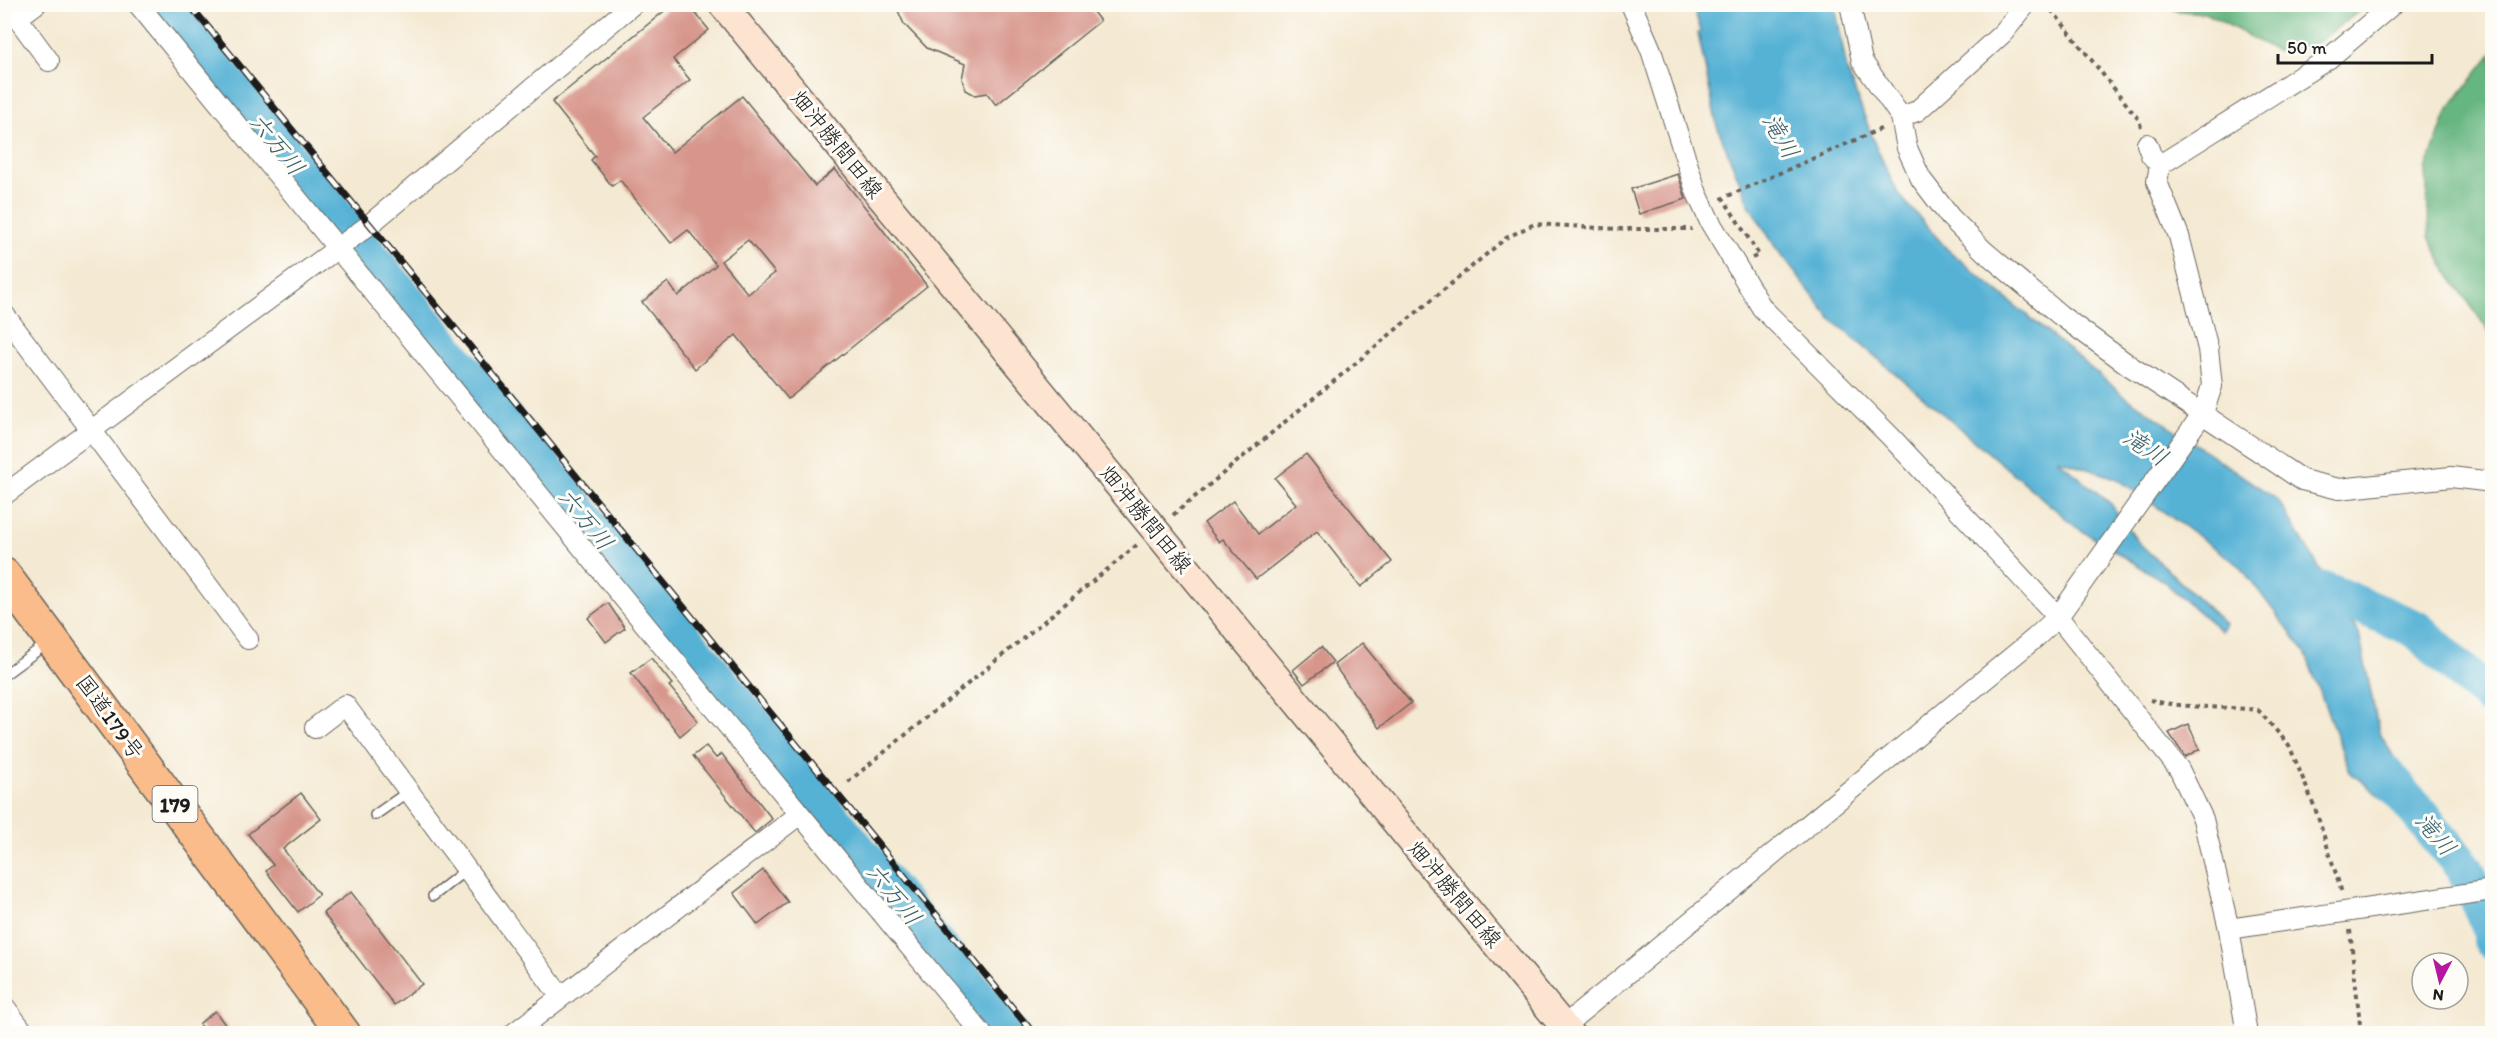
<svg xmlns="http://www.w3.org/2000/svg" width="2497" height="1038" font-family="Itim,'Klee One',sans-serif">
  <style>
    .forest { fill: #66b680; stroke: #41694e; stroke-width: 1.5 }
    .water { fill: #57b2d5; stroke: #3a6778; stroke-width: 1.5 }
    .lines { fill: none; stroke-linecap: round; stroke-linejoin: round }
    .river { stroke: #57b2d5; stroke-width: 38 }
    .building { fill: #d7958b; fill-rule: evenodd }
    .lane-casing { stroke: #68645c; stroke-width: 12 }
    .street-casing { stroke: #68645c; stroke-width: 22 }
    .secondary-casing { stroke: #68645c; stroke-width: 30 }
    .highway-casing { stroke: #68645c; stroke-width: 36 }
    .path { stroke: #68645c; stroke-width: 4; stroke-dasharray: 4.5 4.5; stroke-linecap: butt }
    .lane { stroke: #fff; stroke-width: 9 }
    .street { stroke: #fff; stroke-width: 20 }
    .secondary { stroke: #fde4d1; stroke-width: 27 }
    .highway { stroke: #fabc8b; stroke-width: 33 }
    .rail-casing { stroke: #1c1c1c; stroke-width: 7 }
    .rail { stroke: #fdfcf7; stroke-width: 4.5; stroke-dasharray: 14; stroke-linecap: butt }
    .labels { text-anchor: middle; dominant-baseline: central; stroke-width: 6; stroke-linejoin: round; paint-order: stroke }
    .shield { fill: #fdfcf7; stroke: #605f5e; stroke-width: 1.5 }
    .shield-label { font-size: 21px; font-weight: bold; fill: #1c1c1c }
    .street-label { font-size: 22px; fill: #1c1c1c; stroke: #fdfcf7 }
    .water-label { font-size: 24px; font-style: italic; fill: #37606f; stroke: #fdfcf7 }
  </style>
  <rect width="100%" height="100%" fill="#fdfcf7"/>
  <filter id="ink" filterUnits="userSpaceOnUse"><feTurbulence type="fractalNoise" baseFrequency=".0167" numOctaves="2"/><feDisplacementMap in="SourceGraphic" scale="12" xChannelSelector="R" yChannelSelector="G"/><feConvolveMatrix kernelMatrix="1 2 1 2 8 2 1 2 1" color-interpolation-filters="sRGB"/></filter>
  <filter id="wash" filterUnits="userSpaceOnUse"><feTurbulence type="fractalNoise" baseFrequency=".008" numOctaves="4" result="noise"/><feDisplacementMap in="SourceGraphic" scale="24" xChannelSelector="R" yChannelSelector="G"/><feGaussianBlur stdDeviation="1.35" result="paint"/><feColorMatrix in="noise" values="0 0 0 0 0 0 0 0 0 0 0 0 0 0 0 0 0 1.4 0 .05"/><feComposite in="paint" operator="in"/></filter>
  <g filter="url(#wash)">
    <rect width="100%" height="100%" fill="#f4e9d2"/>
    <path class="forest" d="M2168 5H2368L2315 44 2278 52 2206 13 2179 11Z
      M2492 54V336L2447 272 2429 237 2426 169 2448 109Z"/>
    <path class="water" d="M1693 5H1835L1847 70 1876 147 1898 193 1947 249 2122 394 2278 500 2359 634 2379 732 2399 766 2432 805 2408 819 2350 772 2305 652 2240 566 2116 478 2057 459 2111 504 2138 542 2225 624 2221 631 2163 581 2076 527 1830 318 1776 248 1749 205 1717 126 1698 33 1701 31Z"/>
    <g class="lines">
      <path class="river" d="M163 4 1009 1034
        M2326 591 2416 629 2492 699
        M2385 773 2465 869 2492 931V941"/>
    </g>
    <g id="blocks">
      <path class="building" d="M673 4H688L709 30 673 59 690 80 643 117 672 152 742 96 815 186 835 169 927 286 788 399 736 335 695 369 642 302 668 282 678 296 716 265 688 230 671 243 620 180 612 186 591 160 595 156 552 102ZM748 240 775 273 748 294 721 261Z
        M895 4H939L944 11 953 4H1087L1100 21 996 105 987 93 975 95 966 90 962 79 965 64 927 48 904 24Z
        M1678 174 1686 199 1639 214 1631 189Z
        M1306 454 1392 562 1361 587 1317 531 1256 579 1223 539 1219 542 1204 523 1233 501 1258 534 1296 504 1275 478Z
        M608 603 625 628 606 642 588 618Z
        M1362 643 1411 703 1379 728 1334 665Z
        M1321 647 1333 662 1304 684 1293 670Z
        M651 658 672 684 669 686 698 721 680 736 631 673Z
        M2188 724 2200 749 2185 757 2169 733Z
        M706 746 716 758 722 754 772 819 755 833 693 756Z
        M301 793 321 819 283 849 319 895 298 912 266 871 273 865 248 834Z
        M763 870 788 902 758 925 734 893Z
        M351 892 422 984 394 1005 323 913Z
        M215 1011 232 1034H206L199 1024Z"/>
    </g>
  </g>
  <g filter="url(#ink)">
    <use href="#blocks" fill-opacity="0" stroke="#68645c" stroke-width="1.5"/>
    <g class="lines">
      <defs>
        <path id="lane" d="M4 675 49 642
          M375 815 409 791
          M433 896 467 869"/>
        <path id="street" d="M7 4 49 61
          M138 4 800 814 982 1034
          M1631 4 1651 50 1696 191 1710 222 1762 308 1891 437 2058 617 2179 769 2203 819 2229 929 2247 1034
          M1850 4 1862 61 1901 117 1907 148 1921 179 1950 217 1984 251 2060 315 2130 366 2302 480 2339 489 2451 477 2492 482
          M17 18 36 4
          M1901 117 1917 111 2003 33 2026 4
          M2147 144 2151 155 2160 165
          M4 314 248 639
          M4 495 369 225 633 4
          M315 728 345 705 561 997
          M2229 929 2492 890
          M4 1006 25 1034
          M513 1034 800 814
          M1554 1034 2035 638 2058 617 2203 413 2212 386 2208 349 2179 236 2157 182 2160 165 2328 59 2393 4"/>
        <path id="secondary" d="M722 4 1570 1034"/>
        <path id="highway" d="M4 575 344 1034"/>
      </defs>
      <use href="#lane" class="lane-casing"/>
      <use href="#street" class="street-casing"/>
      <use href="#secondary" class="secondary-casing"/>
      <use href="#highway" class="highway-casing"/>
      <path class="path" d="M2044 4 2055 14 2139 120 2141 127
        M1752 258 1759 255 1723 198 1885 127
        M1173 515 1506 238 1534 224 1618 229H1692
        M2150 700C2185 709 2222 706 2258 710L2289 745 2315 808 2342 893
        M848 782 1137 545
        M2350 930 2361 1034"/>
      <use href="#lane" class="lane"/>
      <use href="#street" class="street"/>
      <use href="#secondary" class="secondary"/>
      <use href="#highway" class="highway"/>
      <defs>
        <path id="rail" d="M189 4 1034 1034"/>
      </defs>
      <use href="#rail" class="rail-casing"/>
      <use href="#rail" class="rail"/>
    </g>
  </g>
  <g class="labels">
    <rect class="shield" x="152.5" y="786" width="45" height="36" rx="4.5"/>
    <g class="shield-label">
      <text x="175" y="804">179</text>
    </g>
    <g class="street-label">
      <text transform="translate(837 144) rotate(51)">畑沖勝間田線</text>
      <text transform="translate(1146 519) rotate(51)">畑沖勝間田線</text>
      <text transform="translate(110 717) rotate(54)">国道179号</text>
      <text transform="translate(1455 894) rotate(50)">畑沖勝間田線</text>
    </g>
    <g class="water-label">
      <text transform="translate(1781 136) rotate(60)">滝川</text>
      <text transform="translate(277 144) rotate(51)">六万川</text>
      <text transform="translate(2146 447) rotate(34)">滝川</text>
      <text transform="translate(586 519) rotate(51)">六万川</text>
      <text transform="translate(2436 834) rotate(50)">滝川</text>
      <text transform="translate(894 894) rotate(51)">六万川</text>
    </g>
  </g>
  <rect width="2497" height="1038" fill="none" stroke="#fdfcf7" stroke-width="24"/>
  <g transform="translate(2440 981) rotate(187)"><circle r="28" fill="#fdfcf7" stroke="#a3a29f" stroke-width="1.5"/>
  <path d="M0-4.5L10 22L0 15L-10 22Z" fill="#b5179e"/>
  <text y="-9" font-size="16" font-weight="bold" text-anchor="middle" fill="#1c1c1c">N</text>
  </g>
  <path d="M2278 54v9h154v-9" fill="none" stroke="#1c1c1c" stroke-width="3"/>
  <text x="2287" y="54" font-size="18" fill="#1c1c1c" stroke="#fdfcf7" stroke-width="4.5" paint-order="stroke">50 m</text>
</svg>
